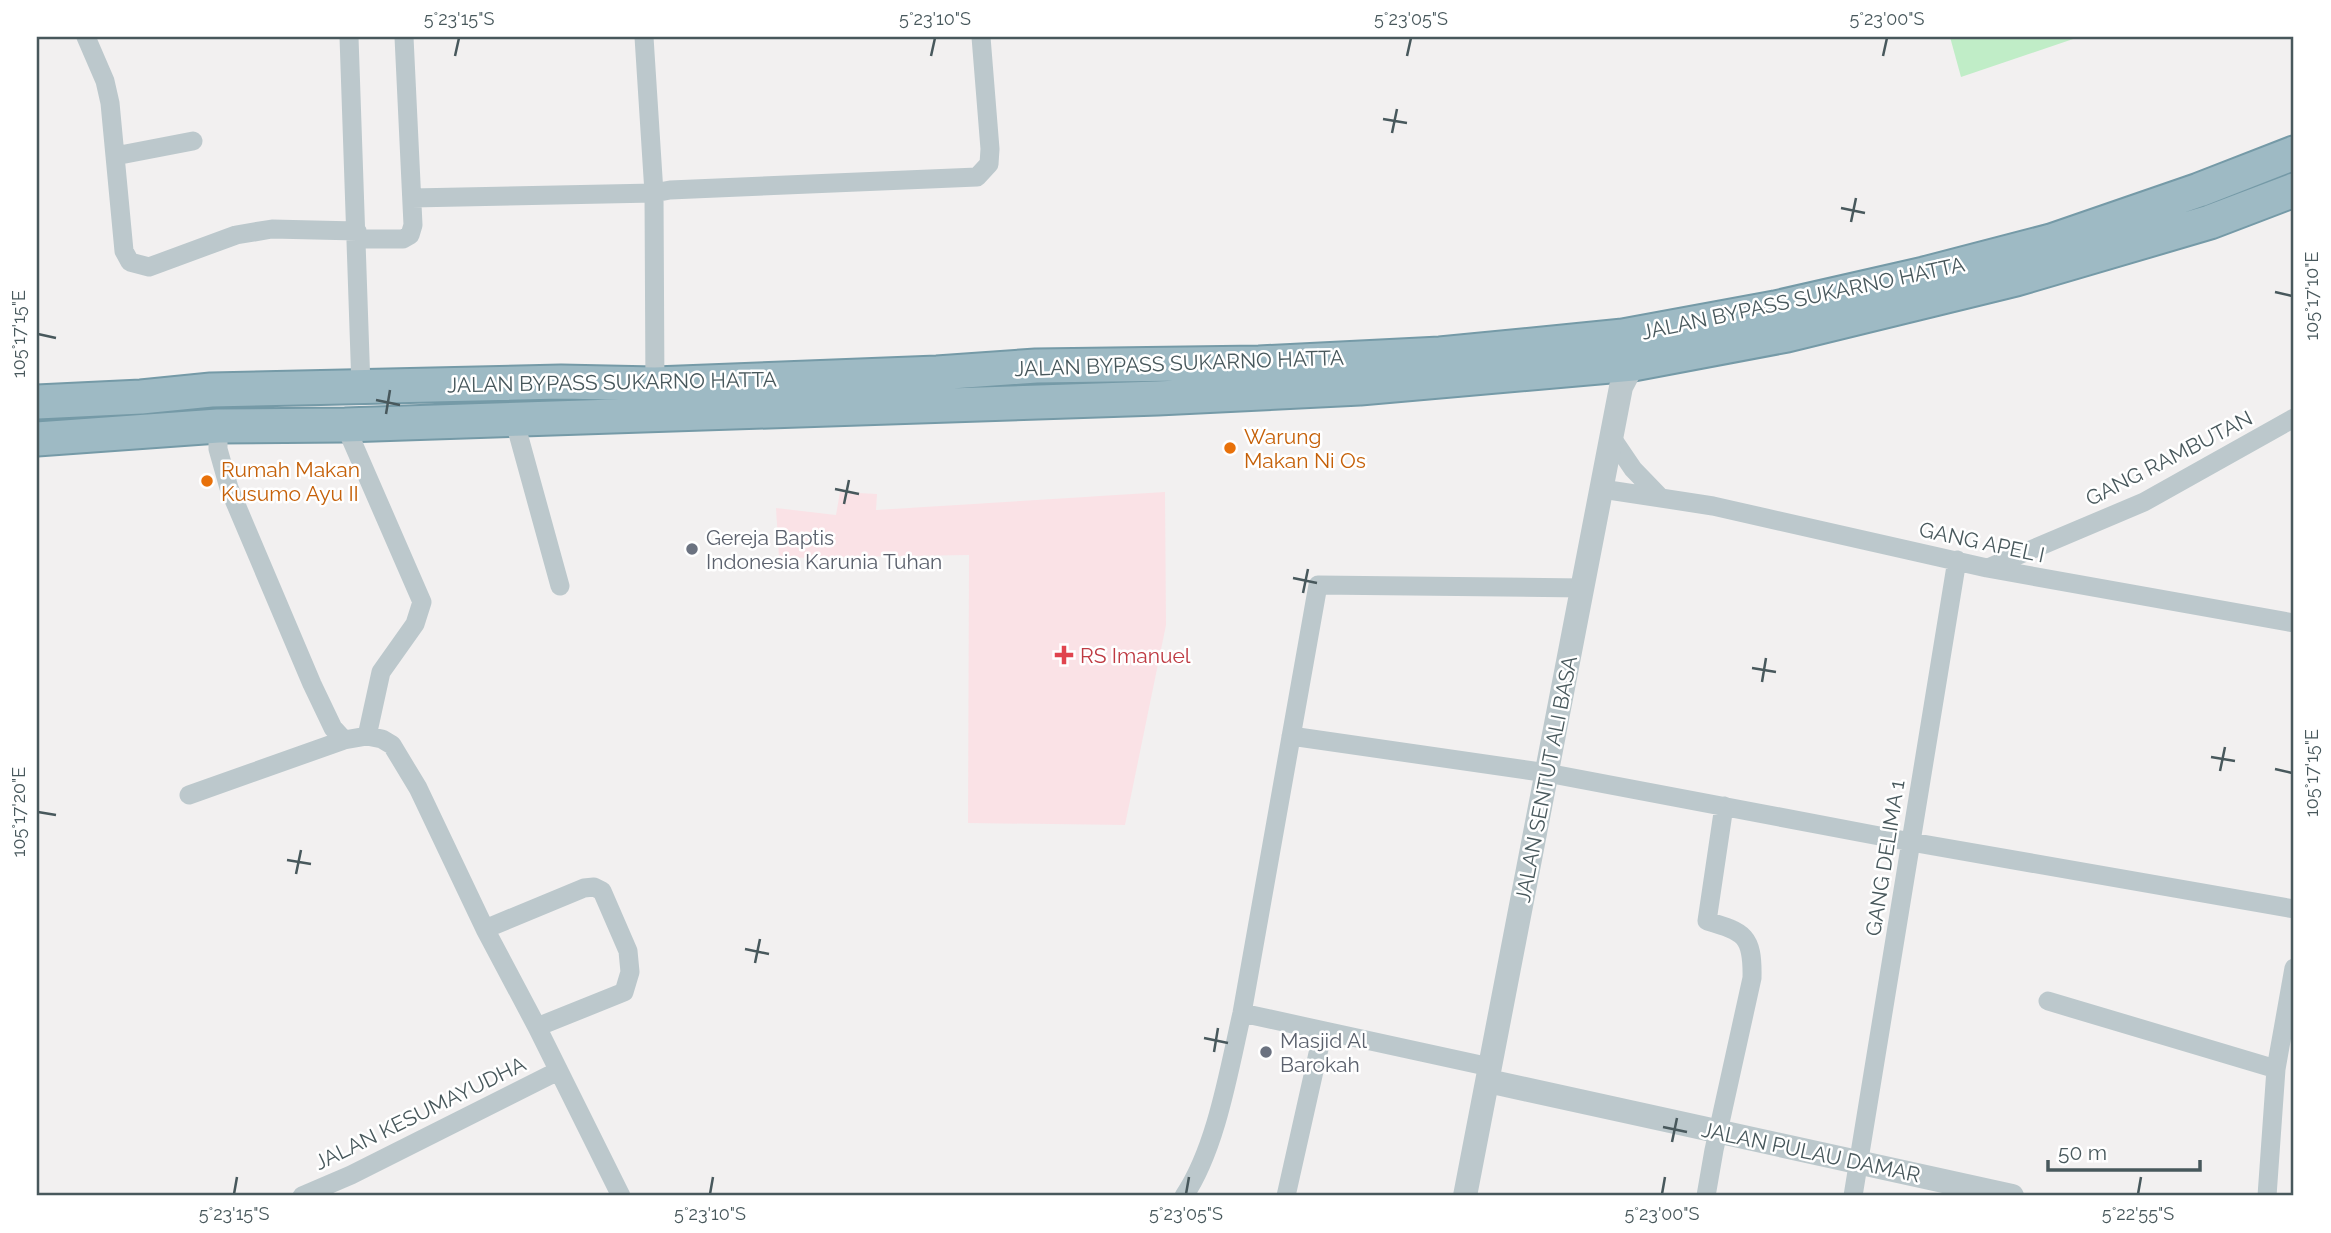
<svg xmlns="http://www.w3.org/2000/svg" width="2331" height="1233" font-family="Raleway,sans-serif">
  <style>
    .medical { fill: #fae2e6 }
    .green { fill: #c0edc7 }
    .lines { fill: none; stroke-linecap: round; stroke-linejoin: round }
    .trunk-casing { stroke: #759aa7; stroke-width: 37 }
    .minor { stroke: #bcc8cc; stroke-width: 19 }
    .tertiary { stroke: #bcc8cc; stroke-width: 24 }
    .trunk { stroke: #9ebac4; stroke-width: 33 }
    .ticks { fill: none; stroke: #48585c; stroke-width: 2.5 }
    .food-dot { fill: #e8710a; stroke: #fff; stroke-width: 2.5 }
    .worship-dot { fill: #6b7280; stroke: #fff; stroke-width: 2.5 }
    .health-dot { fill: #e0444e; stroke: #fff; stroke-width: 2.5 }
    .labels { text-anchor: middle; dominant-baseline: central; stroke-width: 5; stroke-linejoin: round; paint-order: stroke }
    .street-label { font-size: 21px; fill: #48585c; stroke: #fff }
    .food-label { font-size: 21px; fill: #c56008; stroke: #fff; text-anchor: start }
    .worship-label { font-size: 21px; fill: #5b616d; stroke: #fff; text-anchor: start }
    .health-label { font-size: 21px; fill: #be3a42; stroke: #fff; text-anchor: start }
    .neatline { fill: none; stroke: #48585c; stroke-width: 2.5 }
    .ticks-label { font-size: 18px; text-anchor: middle; fill: #48585c }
  </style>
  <rect width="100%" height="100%" fill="#f2f0f0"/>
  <path class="medical" d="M840 492 877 494 876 510 1165 492 1166 625 1125 825 968 823 969 555 779 558 776 508 836 515Z"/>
  <path class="green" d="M1950 37H2079L1961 77Z"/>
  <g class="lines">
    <defs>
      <path id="trunk" d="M37 402 141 397 211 390 561 382 655 384 937 373 1036 366 1259 363 1440 354 1623 336 1775 308 1924 274 2051 241 2199 190 2294 153
        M37 439 218 426 345 425 1158 398 1360 388 1633 364 1787 335 2016 279 2210 222 2294 190"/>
    </defs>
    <use href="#trunk" class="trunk-casing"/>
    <path class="minor" d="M86 37 105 81 110 103 124 251 130 262 149 267 236 235 272 229 357 231
      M349 37 361 387
      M644 37 654 193 655 393
      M115 156 193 141
      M412 198 654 193 670 190 977 177 989 164 990 149 981 37
      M357 239H403L410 235 413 225 404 37
      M514 419 560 586
      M345 425 422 602 415 624 381 672 367 736
      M218 426V449L229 488 312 684 333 728 344 740
      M1612 438 1633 469 1661 498
      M1602 489 1713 506 1987 568 2294 623
      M1988 568 2144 502 2294 418
      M1291 736 1547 773 1911 842 2294 909
      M189 795 344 740 367 736 382 739 392 745 418 788 485 929 537 1027 621 1196
      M485 929 584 888 594 887 602 891 628 951 630 972 624 992 537 1027
      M2048 1001 2276 1069
      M1242 1013 1490 1067
      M302 1196 351 1175 558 1071
      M1184 1196C1216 1149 1229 1070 1242 1013L1318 585 1583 588
      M1286 1196 1323 1031
      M1706 1196 1714 1150 1752 978C1753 935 1744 932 1707 921L1724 806
      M1853 1196 1957 560
      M2267 1196 2276 1069 2294 968"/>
    <path class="tertiary" d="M1488 1081 2012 1196
      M1465 1196 1621 387 1633 364"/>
    <use href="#trunk" class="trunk"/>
  </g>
  <path class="ticks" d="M455 56 459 38M931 56 935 38M1407 56 1411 38M1883 56 1887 38M1383 119 1407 123M1392 133 1397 109M1841 208 1865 213M1851 222 1856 198M2275 292 2292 296M38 334 56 338M376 400 400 405M386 414 390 390M835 489 859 494M844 504 849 480M1293 578 1317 583M1303 593 1308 569M1752 668 1776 672M1762 682 1766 658M2211 757 2235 761M2275 769 2292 773M2220 771 2225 747M38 812 56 815M287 860 311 864M296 874 301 850M745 949 769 954M755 963 760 939M1204 1038 1228 1043M1214 1052 1218 1028M1663 1127 1687 1132M1672 1142 1677 1118M234 1194 237 1177M710 1194 713 1177M1186 1194 1189 1177M1662 1194 1665 1177M2138 1194 2141 1177"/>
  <g class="food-dot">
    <circle cx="1230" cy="448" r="7"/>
    <circle cx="207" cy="481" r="7"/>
  </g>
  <g class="worship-dot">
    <circle cx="692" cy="549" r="7"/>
    <circle cx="1266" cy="1052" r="7"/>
  </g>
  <path class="health-dot" d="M1060.5 644.5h7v7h7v7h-7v7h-7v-7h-7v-7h7z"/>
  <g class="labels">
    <g class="street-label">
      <text transform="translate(1803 298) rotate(-12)">JALAN BYPASS SUKARNO HATTA</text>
      <text transform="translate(1179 363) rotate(-2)">JALAN BYPASS SUKARNO HATTA</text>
      <text transform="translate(612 382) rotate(-1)">JALAN BYPASS SUKARNO HATTA</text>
      <text transform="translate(2169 458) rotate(-27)">GANG RAMBUTAN</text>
      <text transform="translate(1982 542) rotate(12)">GANG APEL I</text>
      <text transform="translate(1546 779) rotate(-79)">JALAN SENTUT ALI BASA</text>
      <text transform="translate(1885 858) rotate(-81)">GANG DELIMA 1</text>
      <text transform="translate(420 1113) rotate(-26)">JALAN KESUMAYUDHA</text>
      <text transform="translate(1811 1152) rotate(12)">JALAN PULAU DAMAR</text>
    </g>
    <g class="food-label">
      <text x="1244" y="436">Warung<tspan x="1244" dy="24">Makan Ni Os</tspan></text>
      <text x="221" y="469">Rumah Makan<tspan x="221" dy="24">Kusumo Ayu II</tspan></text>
    </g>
    <g class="worship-label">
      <text x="706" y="537">Gereja Baptis<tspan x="706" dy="24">Indonesia Karunia Tuhan</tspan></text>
      <text x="1280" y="1040">Masjid Al<tspan x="1280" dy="24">Barokah</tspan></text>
    </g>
    <g class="health-label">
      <text x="1080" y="655">RS Imanuel</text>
    </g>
  </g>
  <rect width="2331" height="1233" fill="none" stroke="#ffffff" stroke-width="77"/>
  <path d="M2048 1160v10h152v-10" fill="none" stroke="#48585c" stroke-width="3.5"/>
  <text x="2058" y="1160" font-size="21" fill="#48585c" stroke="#ffffff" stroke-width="5" paint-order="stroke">50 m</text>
  <rect x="38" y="38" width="2254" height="1156" class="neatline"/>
  <g class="ticks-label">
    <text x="459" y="25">5°23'15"S</text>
    <text x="935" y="25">5°23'10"S</text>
    <text x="1411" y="25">5°23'05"S</text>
    <text x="1887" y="25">5°23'00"S</text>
    <text transform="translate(2312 296) rotate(-90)" y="6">105°17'10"E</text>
    <text transform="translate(19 334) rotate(-90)" y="6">105°17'15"E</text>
    <text transform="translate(2312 773) rotate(-90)" y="6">105°17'15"E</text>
    <text transform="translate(19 812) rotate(-90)" y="6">105°17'20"E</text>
    <text x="234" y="1220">5°23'15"S</text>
    <text x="710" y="1220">5°23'10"S</text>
    <text x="1186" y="1220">5°23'05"S</text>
    <text x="1662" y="1220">5°23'00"S</text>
    <text x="2138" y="1220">5°22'55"S</text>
  </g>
</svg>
